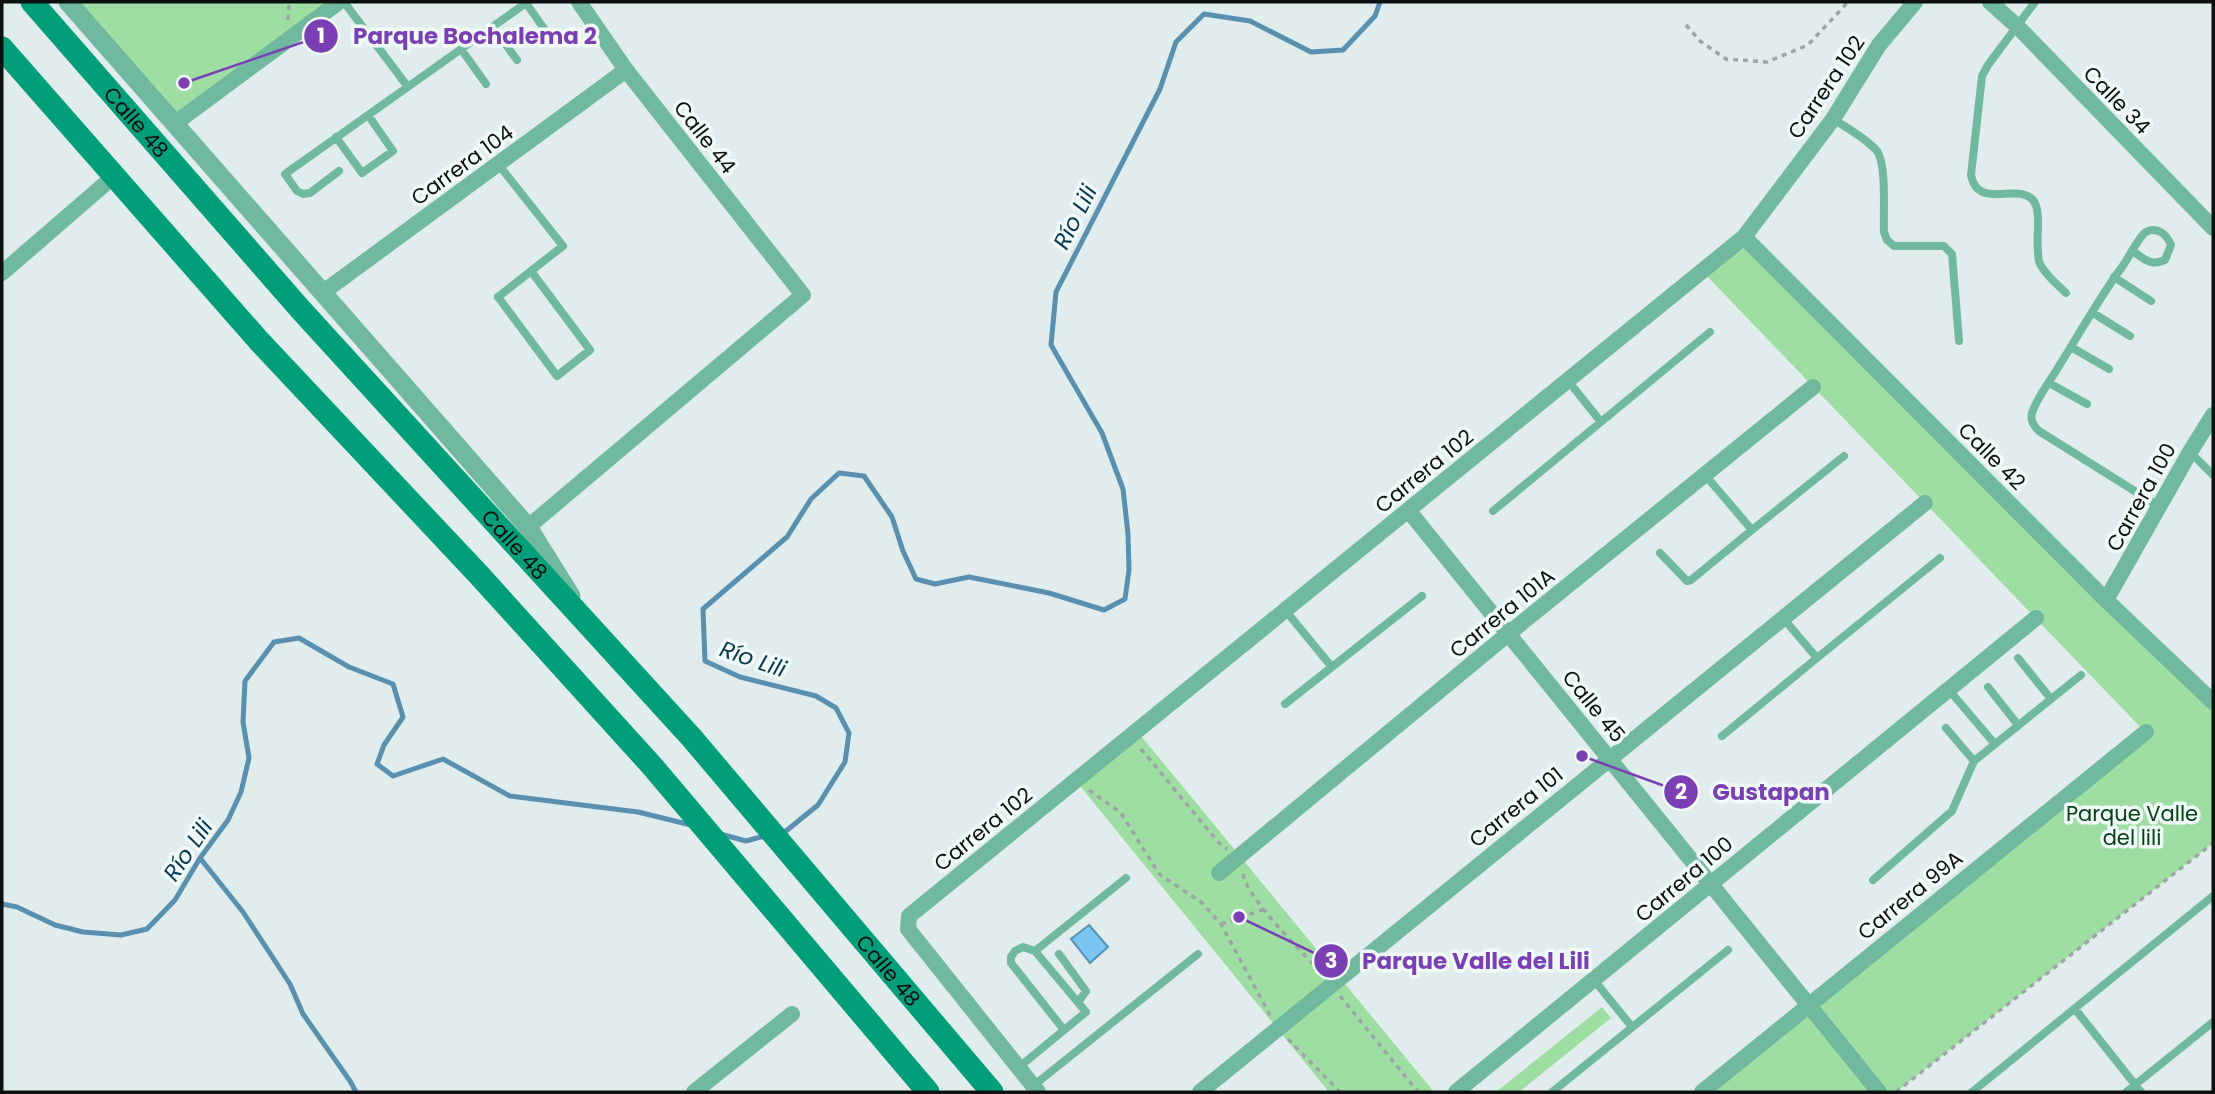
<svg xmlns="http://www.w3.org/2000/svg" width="2215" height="1094" font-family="Poppins,sans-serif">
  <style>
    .green { fill: #9edea3 }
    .water { fill: #7ac5f3; stroke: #598faf; stroke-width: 2 }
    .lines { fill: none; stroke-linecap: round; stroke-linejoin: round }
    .stream { stroke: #598faf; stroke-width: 5 }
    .path { stroke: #9da6a6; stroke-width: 3.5; stroke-dasharray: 5 5; stroke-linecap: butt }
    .service { stroke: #70b99f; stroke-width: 8 }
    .minor { stroke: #70b99f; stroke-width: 16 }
    .tertiary { stroke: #70b99f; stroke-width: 19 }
    .secondary { stroke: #009f7a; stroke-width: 23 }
    .labels { text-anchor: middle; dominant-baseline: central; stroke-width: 7; stroke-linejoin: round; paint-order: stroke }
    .street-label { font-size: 21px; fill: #0c100f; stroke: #effaf9 }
    .park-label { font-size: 21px; fill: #064013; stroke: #effaf9 }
    .water-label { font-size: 23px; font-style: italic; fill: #0c384f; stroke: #effaf9 }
    .leader { fill: none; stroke: #7b3fb4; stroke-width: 2.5 }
    .callout-dot { fill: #7b3fb4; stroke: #effaf9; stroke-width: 2.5 }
    .mark-label { font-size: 21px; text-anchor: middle; font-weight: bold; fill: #fff }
    .callout-label { font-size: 23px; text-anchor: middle; font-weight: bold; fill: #7b3fb4; stroke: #effaf9; stroke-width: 7; stroke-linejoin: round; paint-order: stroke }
  </style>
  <rect width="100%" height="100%" fill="#e1ecec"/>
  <path class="green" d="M68 2H339L174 124Z
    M1744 237 2213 702V843L1896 1092H1702L2145 732 1703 272Z
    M1137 731 1434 1092H1329L1076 781Z
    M1602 1007 1611 1018 1519 1092H1496Z"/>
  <path class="water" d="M1089 925 1108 947 1090 963 1071 939Z"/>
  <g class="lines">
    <path class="stream" d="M781 832 786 831 818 805 845 762 849 733 836 708 816 696 740 677 705 661 703 609 787 537 811 499 839 473 864 476 892 517 903 551 916 579 935 584 969 577 1049 593 1104 610 1125 599 1129 570 1128 534 1123 489 1102 433 1051 345 1056 292 1160 89 1176 42 1204 14 1250 21 1311 52 1343 50 1375 16 1380 2
      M720 834 746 841 768 835
      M200 858 243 912 290 984 303 1014 350 1081 356 1092
      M2 904 17 907 55 925 83 932 121 935 147 929 175 900 200 858 228 820 241 792 249 758 243 722 245 681 274 642 299 638 349 667 393 684 403 717 384 745 377 764 393 776 443 759 510 796 638 812 691 825"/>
    <path class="path" d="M288 20 289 2
      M1686 25 1700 41 1726 59 1767 62 1808 45 1848 2
      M1141 749 1219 843 1227 849
      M1089 790 1121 813 1159 874 1201 902 1221 924 1271 1017
      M1243 874C1248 900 1302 951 1322 974
      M1221 924 1265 909
      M1340 996 1418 1092
      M1288 1039 1340 1092
      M1896 1092 2213 843"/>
    <path class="service" d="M344 2 408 87
      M2035 2 1988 65 1982 76 1971 175C1978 210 2015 183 2032 199 2044 210 2033 248 2040 264 2046 276 2057 284 2066 293
      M493 27 517 60
      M461 49 486 84
      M1833 119C1847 128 1866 138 1877 151 1887 165 1883 213 1884 232L1887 240 1894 246H1944L1952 254 1959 341
      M336 137 362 173 393 151 368 115
      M498 164 563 246 531 271
      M339 171 310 193 303 194 297 191 285 174 526 3 550 37
      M2134 252C2145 260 2151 266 2165 260L2171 245C2167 235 2158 226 2146 232 2139 236 2128 259 2122 267 2099 298 2080 333 2059 366 2051 380 2037 397 2032 413 2030 421 2034 426 2039 431L2160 507
      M531 271 590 350 557 376 498 297Z
      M2114 277 2151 301
      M2093 313 2130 336
      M2071 347 2109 369
      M1569 382 1601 422
      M2049 383 2087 404
      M2190 452 2213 475
      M1493 511 1710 332
      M1752 530 1844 456
      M1660 553 1687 581 1691 580 1752 530 1706 476
      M1285 610 1331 666
      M1817 658 1940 558
      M2018 658 2051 699
      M1988 687 2018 725
      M1949 690 1994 743
      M1285 704 1422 596
      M1946 728 1974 761
      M1722 736 1817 658 1783 618
      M1873 880 1952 811 1974 761 2081 675
      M1059 954 1086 991 1079 1001
      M1594 980 1632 1027
      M2075 1009 2141 1092
      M1064 1030 1011 963V957L1015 951 1023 947 1035 951 1126 878
      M1018 1068 1086 1012 1035 951
      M1033 1086 1198 954
      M1552 1092 1728 950
      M1972 1092 2213 896
      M2126 1092 2213 1022"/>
    <path class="minor" d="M1990 2 2018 27 2213 228
      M174 124 339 2
      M1744 237 2106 600 2213 702
      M2 273 113 177
      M322 293 626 70
      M1408 510 1879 1092
      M528 527 803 295 626 70 579 2
      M2106 600 2190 452 2213 415
      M1219 873 1508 634 1813 387
      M694 1092 792 1014
      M1038 1092 908 929 909 916 1744 237 1833 119 1879 45 1915 2
      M1200 1092 1925 503
      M1456 1092 2036 618
      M1702 1092 2146 732"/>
    <path class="tertiary" d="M68 2 528 527 571 596"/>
    <g class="secondary">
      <path id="s1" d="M32 2 301 310 691 737 992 1092"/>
      <path d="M2 48 259 341 479 575 653 767 928 1092"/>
    </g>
  </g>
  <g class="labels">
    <g class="street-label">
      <text transform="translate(1826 87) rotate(-56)">Carrera 102</text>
      <text transform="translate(2117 100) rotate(46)">Calle 34</text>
      <text stroke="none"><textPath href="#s1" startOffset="159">Calle 48</textPath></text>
      <text transform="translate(705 137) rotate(52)">Calle 44</text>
      <text transform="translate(462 165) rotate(-36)">Carrera 104</text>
      <text transform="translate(1992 456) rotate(45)">Calle 42</text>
      <text transform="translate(1424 471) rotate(-39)">Carrera 102</text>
      <text transform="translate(2141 497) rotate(-61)">Carrera 100</text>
      <text stroke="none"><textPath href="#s1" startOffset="726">Calle 48</textPath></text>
      <text transform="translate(1502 613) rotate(-39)">Carrera 101A</text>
      <text transform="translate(1594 706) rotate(51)">Calle 45</text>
      <text transform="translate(1516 807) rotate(-39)">Carrera 101</text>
      <text transform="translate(983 829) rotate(-39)">Carrera 102</text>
      <text transform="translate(1684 879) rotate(-40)">Carrera 100</text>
      <text transform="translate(1910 895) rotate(-39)">Carrera 99A</text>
      <text stroke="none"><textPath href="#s1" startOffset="1293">Calle 48</textPath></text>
    </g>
    <g class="park-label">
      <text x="2132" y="813">Parque Valle<tspan x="2132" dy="24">del lili</tspan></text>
    </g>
    <g class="water-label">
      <text transform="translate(1075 217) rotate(-63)">Río Lili</text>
      <text transform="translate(753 659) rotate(19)">Río Lili</text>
      <text transform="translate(188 850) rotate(-56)">Río Lili</text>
    </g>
  </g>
  <path class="leader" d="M184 83L321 36M1582 756L1681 792M1239 917L1331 961"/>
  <g class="callout-dot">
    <circle cx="184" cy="83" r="7"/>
    <circle cx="1582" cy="756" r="7"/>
    <circle cx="1239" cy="917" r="7"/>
    <circle cx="321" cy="36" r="18"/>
    <circle cx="1681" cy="792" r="18"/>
    <circle cx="1331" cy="961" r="18"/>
  </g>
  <g class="mark-label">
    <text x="321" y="43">1</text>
    <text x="1681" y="799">2</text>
    <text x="1331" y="968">3</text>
  </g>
  <g class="callout-label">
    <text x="475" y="44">Parque Bochalema 2</text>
    <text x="1771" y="800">Gustapan</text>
    <text x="1476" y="969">Parque Valle del Lili</text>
  </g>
  <rect width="2215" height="1094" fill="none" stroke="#0c100f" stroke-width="7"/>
</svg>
